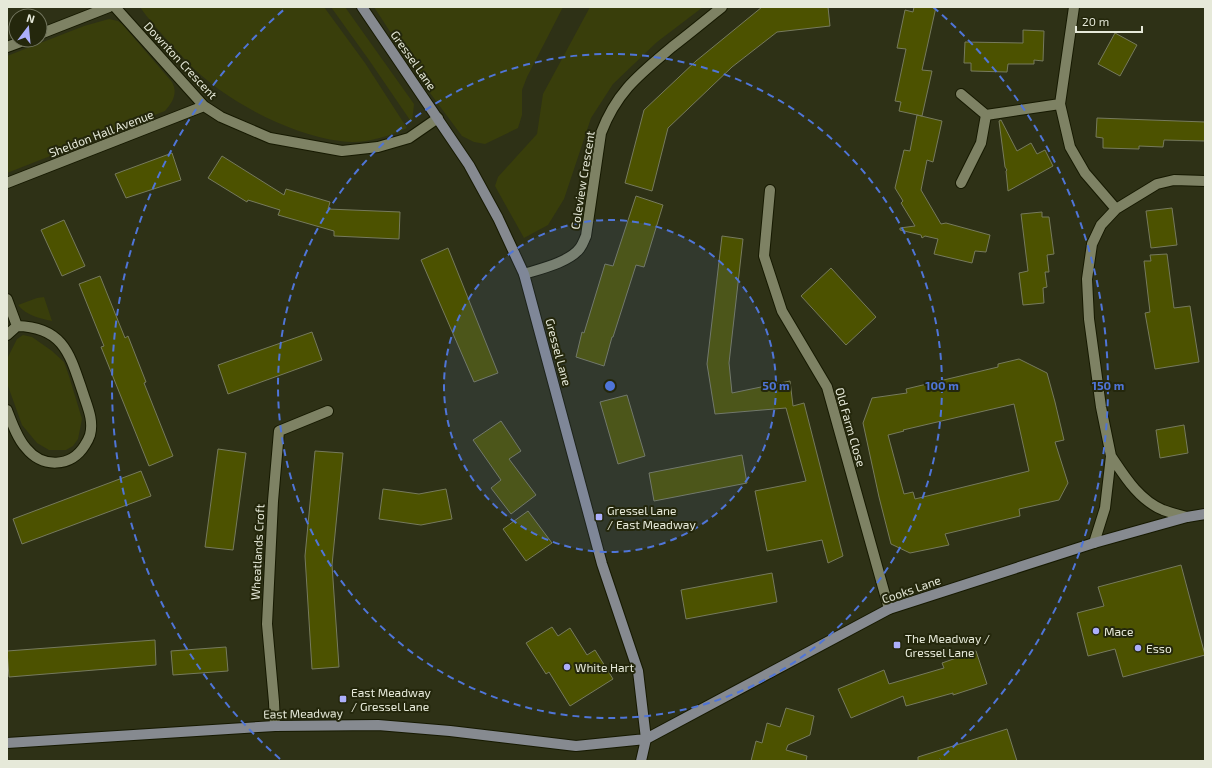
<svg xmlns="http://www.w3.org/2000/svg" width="1212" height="768" font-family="'Exo 2',sans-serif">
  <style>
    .green { fill: #393e0b }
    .building { fill: #4c5200; stroke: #767a5d; fill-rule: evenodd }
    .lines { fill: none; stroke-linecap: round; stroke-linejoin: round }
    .street-casing { stroke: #161901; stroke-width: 12 }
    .secondary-casing { stroke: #161901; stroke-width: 12 }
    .street { stroke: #7e8264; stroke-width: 10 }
    .secondary { stroke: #868a90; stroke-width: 10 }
    .ring { fill: none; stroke: #4f75d8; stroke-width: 2; stroke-dasharray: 7 5 }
    .poi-dot { fill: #acaffb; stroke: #24270c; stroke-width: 1.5 }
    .labels { text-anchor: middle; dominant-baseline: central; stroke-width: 4; stroke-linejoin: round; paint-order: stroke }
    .street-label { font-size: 12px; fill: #e6e9d9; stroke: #24270c }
    .poi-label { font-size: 12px; fill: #e6e9d9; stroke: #24270c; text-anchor: start }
    .centre { fill: #4f75d8; stroke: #24270c; stroke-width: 2 }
    .ring-label { font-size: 12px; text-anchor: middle; font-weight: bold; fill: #4f75d8; stroke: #24270c; stroke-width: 4; stroke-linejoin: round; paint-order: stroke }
  </style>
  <rect width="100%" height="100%" fill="#2e3116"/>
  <path class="green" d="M140 7H324L365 63 407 128C388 137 361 145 340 141 288 134 224 100 188 63 181 55 174 47 167 40 158 29 148 19 140 7Z
    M331 7H345L414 104 412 123 369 60Z
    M374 7H563L527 77 522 90V115L518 128 485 144 474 142 462 136 430 93Z
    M590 7H703L657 42 613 84 591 118 564 199 548 225 524 238 495 186 498 177 537 134 543 94Z
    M109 19 118 21 122 24 172 82C178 93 173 102 165 111L7 173V56L84 26Z
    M44 297 52 321C39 318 27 316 18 305L37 298Z
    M23 335 32 337 52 351 64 362 69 376 82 419 78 439 73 446 66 450H49L37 443 22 425 8 386 7 359 17 339Z"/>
  <path class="building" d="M762 7H828L830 26 777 32 732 67 668 128 652 191 625 183 644 110 696 61Z
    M914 7H936L922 70 932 71 922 116 899 111 901 102 895 101 906 49 897 48 905 10 913 12Z
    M1023 30 1044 31 1043 61 1034 60V64H1008L1007 72 971 71V63H964L965 42 1023 43Z
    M1115 33 1137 45 1120 76 1098 64Z
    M917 115 942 121 933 162 927 160 921 190 941 224 946 223 990 235 986 252 975 251 972 263 934 254 938 239 925 236 922 238 921 235 900 230V228L915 226 901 203 903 201 895 188 904 150 910 151Z
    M1097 118 1205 122V141L1164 140 1163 147 1139 146V149L1103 148V138L1096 137Z
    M1001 120 1017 151 1031 143 1037 154 1045 150 1053 166 1008 191 1006 171 1007 170 1005 167 999 121Z
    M172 153 181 180 126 198 115 174Z
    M222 156 284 195 286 189 330 202 328 209 400 212 399 239 334 236V231L278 215 280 210 248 200 247 202 208 178Z
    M636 196 663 205 644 267 636 265 613 337H612L604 366 576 357 582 332 584 333 605 264 613 266Z
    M1172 208 1177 245 1151 248 1146 211Z
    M1042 212V217H1049L1054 254 1047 255 1049 272H1045L1047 287 1043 288 1044 303 1023 305 1019 273 1028 271 1021 214Z
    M64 220 85 266 62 276 41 230Z
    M722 236 743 239 729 363 732 393 790 381 793 406 804 403 843 556 828 563 822 540 767 551 755 491 806 481 786 408 715 414 707 364Z
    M448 248 498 373 474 382 421 260Z
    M1167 254 1174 308 1190 306 1199 362 1155 369 1145 313 1150 312 1144 261H1151L1150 255Z
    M831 268 876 317 846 345 801 296Z
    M100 276 125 338 128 336 146 382 144 383 173 456 149 466 101 347 104 346 79 284Z
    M312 332 322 360 228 394 218 365Z
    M1019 359 1047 373 1055 402 1064 440 1055 442 1068 483 1059 500 1019 509 1020 516 945 534 949 545 910 553 891 544 879 497 863 423 872 398 907 393 906 389 998 367V364ZM1014 404 1029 471 915 499 913 492 904 494 888 435 904 431 903 430Z
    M627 395 645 456 618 464 600 402Z
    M501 421 521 451 509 459 536 495 511 514 491 488 501 480 473 440Z
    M1184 425 1188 453 1160 458 1156 430Z
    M218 449 246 453 233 550 205 547Z
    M315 451 343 453 332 565 339 667 312 669 305 556Z
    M742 455 747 483 654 501 649 473Z
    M141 471 151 496 22 544 13 519Z
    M383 489 419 494 446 489 452 519 421 525 379 519Z
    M528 511 552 543 526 561 503 529Z
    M1181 565 1205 655 1123 677 1115 649 1088 656 1077 613 1104 606 1098 587Z
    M772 573 777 602 686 619 681 590Z
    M552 627 558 636 570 628 587 655 595 650 613 679 570 706 549 672 546 674 526 643Z
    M155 640 156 665 9 677 7 651Z
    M226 647 228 671 173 675 171 651Z
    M976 651 987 684 953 695V693L906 706 903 696 851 718 838 689 884 670 889 684 944 668 942 663Z
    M786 708 814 716 810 735 788 745 786 750 807 756 806 761H751L756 741 762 743 767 723 780 727Z
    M1007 729 1017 761H918V757Z"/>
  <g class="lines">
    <defs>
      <path id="street" d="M115 7 204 106 221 117 270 138 342 151 378 147 409 138 438 118
        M1074 7 1060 104 1070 147 1085 173 1116 209
        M40 34 109 7
        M7 47 26 40
        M961 94 986 115
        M7 183 204 106
        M961 183 981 143 986 115 1060 104
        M770 190 764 256 782 311 827 387 889 609
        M524 274C540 269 570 262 580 248 583 244 584 240 586 236L601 133C617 91 640 74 672 47 689 34 706 20 722 7
        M7 299 17 326
        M7 335 17 326C64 327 70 355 83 393 87 406 94 420 90 435 89 438 87 442 85 445 71 468 42 468 26 448 17 438 12 423 7 410
        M1111 456C1125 477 1139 500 1163 510 1171 513 1179 515 1187 517
        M1094 543 1105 508 1111 456 1101 407 1089 319 1087 279 1092 244 1101 225 1116 209 1157 184 1174 180 1205 181
        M275 726 274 702 267 624 273 501 279 431 328 411"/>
      <path id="secondary" d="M362 7 469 165 498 218 524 274 602 564 638 671 646 739 641 761
        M7 743 275 726 378 725 450 731 576 746 646 739 889 609 1094 543 1187 517 1205 514"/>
    </defs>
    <use href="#street" class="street-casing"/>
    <use href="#secondary" class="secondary-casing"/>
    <use href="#street" class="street"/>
    <use href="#secondary" class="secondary"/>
  </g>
  <circle cx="610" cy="386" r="166" fill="#4f75d8" fill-opacity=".12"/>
  <g class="ring">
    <circle cx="610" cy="386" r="166"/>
    <circle cx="610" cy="386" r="332"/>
    <path d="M280 759A498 498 0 0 1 287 7M933 7A498 498 0 0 1 940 759"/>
  </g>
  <g class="poi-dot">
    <rect x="595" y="513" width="8" height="8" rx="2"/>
    <circle cx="1096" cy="631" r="4"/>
    <rect x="893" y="641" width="8" height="8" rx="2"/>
    <circle cx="1138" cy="648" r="4"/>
    <circle cx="567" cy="667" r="4"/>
    <rect x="339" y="695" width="8" height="8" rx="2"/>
  </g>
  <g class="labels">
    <g class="street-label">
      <text transform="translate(181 60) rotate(47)">Downton Crescent</text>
      <text transform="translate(414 60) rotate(55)">Gressel Lane</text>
      <text transform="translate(101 133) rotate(-21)">Sheldon Hall Avenue</text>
      <text transform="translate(582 180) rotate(-81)">Coleview Crescent</text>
      <text transform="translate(559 352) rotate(75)">Gressel Lane</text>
      <text transform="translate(851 427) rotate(74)">Old Farm Close</text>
      <text transform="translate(257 552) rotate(-87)">Wheatlands Croft</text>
      <text transform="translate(911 589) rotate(-19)">Cooks Lane</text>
      <text transform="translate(303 713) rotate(-1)">East Meadway</text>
    </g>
    <g class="poi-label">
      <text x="607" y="510">Gressel Lane<tspan x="607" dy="14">/ East Meadway</tspan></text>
      <text x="1104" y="631">Mace</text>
      <text x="905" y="638">The Meadway /<tspan x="905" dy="14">Gressel Lane</tspan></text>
      <text x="1146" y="648">Esso</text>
      <text x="575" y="667">White Hart</text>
      <text x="351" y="692">East Meadway<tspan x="351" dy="14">/ Gressel Lane</tspan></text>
    </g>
  </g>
  <circle cx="610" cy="386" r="6" class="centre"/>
  <g class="ring-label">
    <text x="776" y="390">50 m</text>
    <text x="942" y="390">100 m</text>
    <text x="1108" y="390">150 m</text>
  </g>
  <rect width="1212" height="768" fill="none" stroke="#e6e9d9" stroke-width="16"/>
  <g transform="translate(28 28) rotate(16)"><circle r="19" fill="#24270c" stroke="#72755e"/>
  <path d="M0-3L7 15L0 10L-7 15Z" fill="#acaffb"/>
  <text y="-6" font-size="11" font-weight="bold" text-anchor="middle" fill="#e6e9d9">N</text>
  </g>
  <path d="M1076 26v6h66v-6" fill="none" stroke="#e6e9d9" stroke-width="2"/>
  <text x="1082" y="26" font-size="12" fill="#e6e9d9" stroke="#24270c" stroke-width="3" paint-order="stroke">20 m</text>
</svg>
